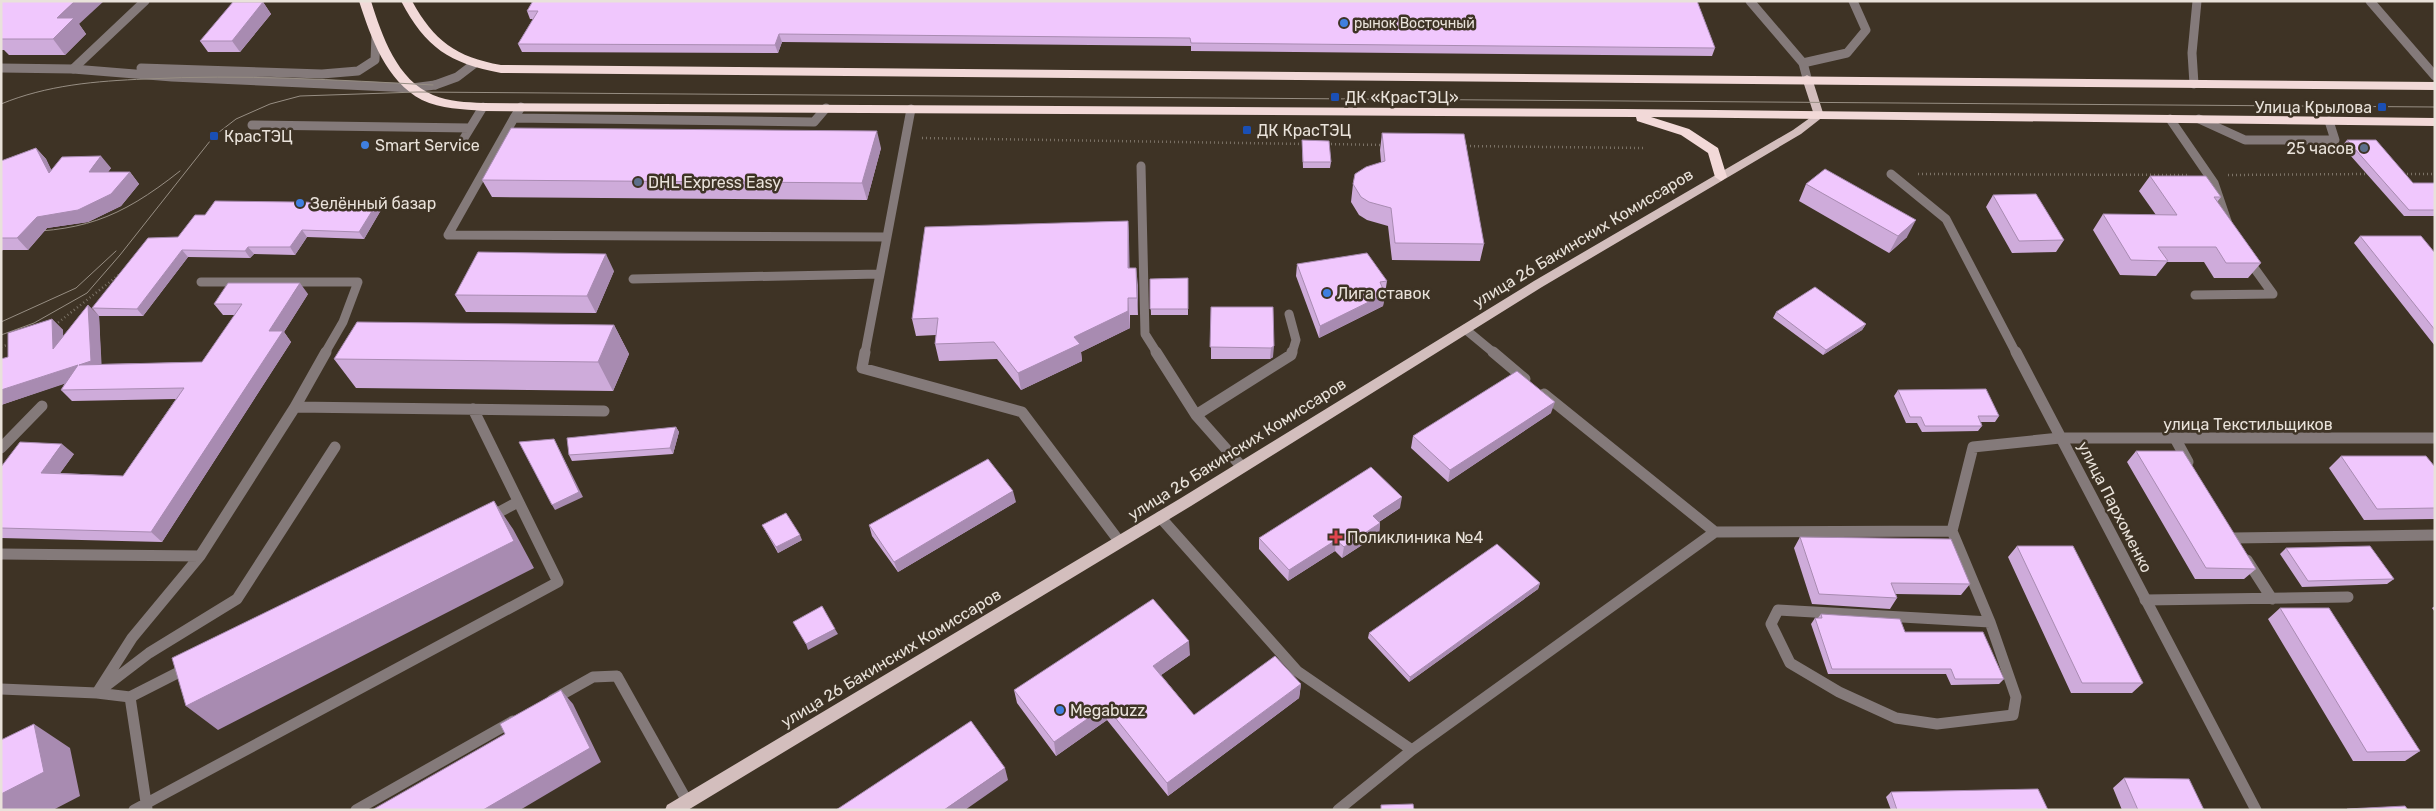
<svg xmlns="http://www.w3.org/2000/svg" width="2436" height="811" font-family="Rubik,sans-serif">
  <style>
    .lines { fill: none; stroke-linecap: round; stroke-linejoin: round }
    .path { stroke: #7b7266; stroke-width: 2.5; stroke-dasharray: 1 3; stroke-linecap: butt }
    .lane-far1 { stroke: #847a7a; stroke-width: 9 }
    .lane { stroke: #847a7a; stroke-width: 11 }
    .street-far1 { stroke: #847a7a; stroke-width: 9 }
    .street { stroke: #847a7a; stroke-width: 11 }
    .primary { fill: #d3bebd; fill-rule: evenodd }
    .highway { fill: #f2d9d8; fill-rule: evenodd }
    .tram { stroke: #978e83; stroke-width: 1 }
    .wall { fill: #ceabda }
    .shaded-wall { fill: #a88bb1 }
    .building { fill: #f0c7fd; stroke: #a88bb1 }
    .shop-dot { fill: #3f7fe0; stroke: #3e3325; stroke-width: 2 }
    .transit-dot { fill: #1a4fb4; stroke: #3e3325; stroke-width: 2 }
    .service-dot { fill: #5c6f8a; stroke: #3e3325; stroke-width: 2 }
    .health-dot { fill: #e0444e; stroke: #3e3325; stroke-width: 2 }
    .labels { text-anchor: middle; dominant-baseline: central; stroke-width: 5; stroke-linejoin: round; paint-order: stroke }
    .far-poi-label { font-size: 14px; fill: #e9e2da; stroke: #3e3325; text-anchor: start }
    .poi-label { font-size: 16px; fill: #e9e2da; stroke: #3e3325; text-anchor: start }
    .street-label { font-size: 16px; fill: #e9e2da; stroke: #3e3325 }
  </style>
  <rect width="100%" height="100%" fill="#3e3325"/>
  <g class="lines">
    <path class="path" d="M922 138 1306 144
      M1327 144 1383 145
      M1462 146 1644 148
      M1918 174 2187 175
      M2403 174H2435
      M2228 175 2369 174
      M55 325 120 274
      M1 347 10 344"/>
    <path class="lane-far1" d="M1750 1 1803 63 1807 78
      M2370 1 2435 76
      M1803 63 1847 53 1866 30 1853 1
      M73 69 145 1
      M2194 84 2192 53 2197 1
      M435 85 457 77 474 64
      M521 107 514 118 814 122 826 108
      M514 118 448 235 887 237 865 353
      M2170 119 2214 183 2228 224
      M2199 119 2245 140H2335L2329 121
      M252 125 470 128
      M461 143 483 107
      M1141 166 1145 334 1157 353
      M887 237 911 109
      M633 279 879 274
      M201 282H358L343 322 325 353
      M2195 295 2273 294 2247 258
      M1289 314 1296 340 1292 353
      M1465 329 1494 353"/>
    <path class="lane" d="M865 352 862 368 1022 412 1119 541
      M1156 352 1196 415
      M1493 352 1525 379
      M1544 394 1715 532
      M295 407 604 411
      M2176 440 2188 462
      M1 448 42 406
      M1242 467 1196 415 1291 355 1292 352
      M490 517 518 502
      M1160 517 1297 671 1412 750
      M2233 538 2435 535
      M1 554 200 556
      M2247 560 2272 599
      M2145 600 2348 597
      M1778 610 1990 622 2016 697 2013 715 1937 724 1896 718 1839 692 1790 663 1771 624Z
      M1990 622 1952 531 1973 447 2060 438
      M1 689 97 693 130 697 147 809
      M102 689 149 653 237 599 335 447
      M97 693 132 638 200 556 295 407 326 352
      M130 697 189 667
      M552 700 593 677 617 676 687 801
      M134 810 558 582 473 409
      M356 810 513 721
      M1338 810 1412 750 1715 532 1952 531"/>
    <path class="street-far1" d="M1 68 73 69 172 77 412 88 435 85
      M141 68 322 74 358 71 375 60 376 36
      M1891 174 1946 219 2016 353"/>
    <path class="street" d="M2016 352 2256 810
      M2060 438H2435"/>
    <path class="primary" d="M1807 75 1812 78 1824 116 1801 134 1542 287 1191 506 688 810H665L667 805 1181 498 1534 281 1793 130 1814 115 1802 78Z"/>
    <path class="highway" d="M359 1H371C382 36 397 80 433 95 449 102 466 102 483 103L1625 109 2435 118V126L1651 117 1689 129 1718 148 1727 177 1721 181 1715 177 1708 153 1681 135 1637 121 1636 117 483 111C463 109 441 109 422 100 386 81 371 38 359 1Z
      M401 1H412C434 41 456 57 501 65L2435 82V90L501 73C449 63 426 48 401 1Z"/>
    <path class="tram" d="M1 104C47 85 96 81 146 79 241 74 337 80 433 85
      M1 232C80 233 118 220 180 171
      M1 322 76 288 116 251
      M1 335 34 323 87 293 120 255 214 136 236 119 270 104 300 96 417 92 2435 107"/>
  </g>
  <path class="wall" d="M1 1 79 24 86 34 65 55H9L4 50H1Z
    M511 1H1697L1715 48 1712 56 1191 51V46L782 42 778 53 522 52 518 44 533 19H530L527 11 532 2H512Z
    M263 2 271 14 240 52H208L200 41Z
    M1382 133 1484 244 1480 261 1392 260 1388 226 1367 220 1359 215 1351 202 1353 184 1381 162 1380 150Z
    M1302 140 1331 162 1330 168H1303Z
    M2347 140 2413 183H2435V216H2404L2342 146Z
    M36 148 46 159 51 170 111 168 108 172H130L139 184 121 206 88 222 47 228 28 250H3L1 251V161Z
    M881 148 867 200 492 197 482 180Z
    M2150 176 2221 197 2217 202 2261 263 2248 278H2214L2204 262H2167L2156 276 2120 275 2093 230 2103 214 2156 215 2139 191Z
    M1806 184 1907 237 1889 253 1799 201Z
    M1993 195 2064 240 2056 252 2012 253 1986 207Z
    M381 210 364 239 307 237 295 255 254 254 250 258 188 257 143 316H99L92 308 178 237Z
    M1128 221 1129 239V268H1136L1138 315H1130V328L1081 352 1082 361 1021 390 997 359 939 361 935 344 936 335 916 336 912 319Z
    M2360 236 2435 253V346L2354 243Z
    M1297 264 1387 281 1383 306 1319 338 1296 276Z
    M614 271 596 313 466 312 455 295Z
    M1188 278V315H1151L1150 279Z
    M308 294 284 332 291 342 162 542 1 538V467L74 454 60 473 123 476 176 399 72 401 61 390 65 383 1 405V359L8 357 52 319 63 330V337L88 305 99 316 101 364 202 362 235 315H223L214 304Z
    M1211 307H1273V357L1270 359H1211Z
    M1776 312 1866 324 1862 330 1823 355 1773 318Z
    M614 325 629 354 613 391 356 388 334 359Z
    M1898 390 1999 416 1995 422H1981L1982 426 1978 431 1922 432 1917 423H1906L1894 396Z
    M1551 413 1448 482 1411 448 1413 436Z
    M676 427 679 432 673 454 572 461 569 455Z
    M2136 451 2256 569 2244 579H2195L2127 462Z
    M2341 456 2435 467V519L2364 520 2329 468Z
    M1016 502 898 572 872 536 869 525Z
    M1400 508 1379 522 1380 523 1379 534 1342 558 1335 551 1288 581 1259 549V538Z
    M762 525 802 540 778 553Z
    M1800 537 1970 584 1961 595 1896 594 1897 598 1890 609 1812 604 1794 548Z
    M2017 546 2143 683 2132 693H2071L2008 557Z
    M2286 548 2394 579 2387 584 2302 587 2280 554Z
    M1540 583 1538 589 1409 682 1368 638 1369 633Z
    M2435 606V612L2432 608Z
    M2280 608 2420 751 2405 761H2353L2268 619Z
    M1821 614 1905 632 2004 679 1999 684 1951 685 1946 674H1828L1811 624 1815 618H1818Z
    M1190 655 1161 675 1194 715 1301 684 1299 698 1168 796 1107 720 1056 756 1017 703 1014 690Z
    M2124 778 2204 810H2122L2113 788Z
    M1891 792 2048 810H1891L1886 797Z"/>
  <path class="shaded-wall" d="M75 1H104L79 24 86 34 65 55 53 39 57 18Z
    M263 2 271 14 240 52 232 41Z
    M779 34 782 42 778 53 775 45Z
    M877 131 881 148 867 200 862 183Z
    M36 148 46 159 59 185 49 173Z
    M101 156 111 168 99 184 89 172Z
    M130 172 139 184 121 206 88 222 47 228 28 250 17 238 37 217Z
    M377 203 381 210 364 239 359 232Z
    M1916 220 1907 237 1889 253 1898 236Z
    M1128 221 1129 239 1130 285 1128 268Z
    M302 230 307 237 295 255 290 247Z
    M248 247 254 254 250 258 245 251Z
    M182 250 188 257 143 316 137 309Z
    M606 254 614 271 596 313 587 296Z
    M1136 268 1138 285V315L1137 298Z
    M300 283 308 294 284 332 291 342 162 542 151 532 269 331Z
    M1385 294 1383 306 1319 338 1320 326Z
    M1128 298 1130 328 1081 352 1082 361 1021 390 1018 373 1074 337Z
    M88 305 99 316 102 372 79 365Z
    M52 319 63 330 64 360 53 349Z
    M1866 324 1862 330 1823 355 1826 350Z
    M614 325 629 354 613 391 598 362Z
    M1274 346 1273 357 1270 359 1271 348Z
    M78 365 88 376 1 405V390Z
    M1555 402 1551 413 1448 482 1450 470Z
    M676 427 679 432 673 454 670 448Z
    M554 439 583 497 555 510 552 505Z
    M62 444 74 454 53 483 41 473Z
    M1013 491 1016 502 898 572 894 562Z
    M1402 497 1400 508 1371 527 1373 516Z
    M494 501 513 529 534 568 218 730 186 706Z
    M1380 523 1379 534 1342 558 1344 547Z
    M800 535 802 540 778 553 776 547Z
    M1336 540 1335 551 1288 581 1289 570Z
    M1540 583 1538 589 1409 682 1410 677Z
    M835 629 838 634 808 650 806 644Z
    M1189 641 1190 655 1154 680 1153 666Z
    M1301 684 1299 698 1168 796 1167 783Z
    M561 690 573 704 601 762 520 810H483Z
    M1106 706 1107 720 1056 756 1054 742Z
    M34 724 70 748 80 796 53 810H1V794Z
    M1005 768 1008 780 965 810H944Z"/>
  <path class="building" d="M1 1H75L57 18H74L53 39H1Z
    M533 1H1697L1715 48 1191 43 1190 38 779 34 775 45 518 44 538 11H527Z
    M233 2H263L232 41H200Z
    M511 128 877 131 862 183 482 180Z
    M1382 133 1464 134 1484 244 1395 243 1391 208 1369 202 1361 197 1353 184 1355 174 1366 167 1385 161Z
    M1302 140 1329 141 1331 162H1303Z
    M2347 140H2376L2413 183H2435V210H2409Z
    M36 148 49 173 62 157 101 156 89 172H130L111 194 78 210 37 217 17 238H1V161Z
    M1825 169 1916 220 1898 236 1806 184Z
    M2150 176H2206L2221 197H2214L2261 263H2226L2216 247H2158L2168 261 2131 260 2103 214 2177 215Z
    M2036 194 2064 240 2019 241 1993 195Z
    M215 201 377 203 359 232 302 230 290 247H248L245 251 182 250 137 309 92 308 148 238 178 237 195 215H205Z
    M1128 221V268H1136L1137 298H1128V311L1074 337 1080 344 1018 373 994 342 935 344 938 318 912 319 925 227Z
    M2360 236H2421L2435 253V330Z
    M478 252 606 254 587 296 455 295Z
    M1367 253 1387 281 1380 282 1385 294 1320 326 1297 264Z
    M1188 278V309H1150V279Z
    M228 283H300L269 331H283L151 532 1 528V467L20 442 62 444 41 473 123 476 184 388 61 390 78 365 1 390V359L8 357V333L52 319 53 349 88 305 91 361 79 365 202 362 242 304H214Z
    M1815 287 1866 324 1826 350 1776 312Z
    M1211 307H1273L1274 346 1271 348 1210 347Z
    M357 322 614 325 598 362 334 359Z
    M1517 371 1555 402 1450 470 1413 436Z
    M1986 389 1999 416H1978L1982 426H1925L1921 417H1910L1898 390Z
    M676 427 670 448 569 455 567 438Z
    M554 439 579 492 552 505 519 442Z
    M2136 451H2183L2256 569 2206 568Z
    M2341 456H2426L2435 467V508L2377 509Z
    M988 459 1013 491 894 562 869 525Z
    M1371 467 1402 497 1373 516 1380 523 1344 547 1336 540 1289 570 1259 538Z
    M494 501 514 541 186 706 172 658Z
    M786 513 800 535 776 547 762 525Z
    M1800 537 1951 539 1970 584 1891 583 1897 598 1819 594Z
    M1497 544 1540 583 1410 677 1369 633Z
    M2017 546H2073L2143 683H2082Z
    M2370 546 2394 579 2308 581 2286 548Z
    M1153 599 1189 641 1153 666 1194 715 1275 656 1301 684 1167 783 1106 706 1054 742 1014 690Z
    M822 606 835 629 806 644 793 622Z
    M2280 608H2329L2420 751 2367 752Z
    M1821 614 1900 619 1905 632H1983L2004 679H1955L1951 669H1832L1815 618H1822Z
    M561 690 590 748 483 810H372L505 734 500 724Z
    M971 721 1005 768 944 810H836Z
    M34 724 44 772 1 794V740Z
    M2124 778 2189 779 2204 810H2138Z
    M2038 789 2048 810H1897L1891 792Z
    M1413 804 1414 810H1381V805Z
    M2405 806 2408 810H2347V809Z"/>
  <g class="shop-dot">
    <circle cx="1344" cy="23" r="5"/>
    <circle cx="365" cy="145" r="5"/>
    <circle cx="300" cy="203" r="5"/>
    <circle cx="1327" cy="293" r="5"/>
    <circle cx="1060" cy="710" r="5"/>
  </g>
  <g class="transit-dot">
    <rect x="1330" y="92" width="10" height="10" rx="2.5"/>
    <rect x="2377" y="102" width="10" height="10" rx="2.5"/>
    <rect x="1242" y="125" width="10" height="10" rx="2.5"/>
    <rect x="209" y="131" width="10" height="10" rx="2.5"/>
  </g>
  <g class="service-dot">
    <circle cx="2364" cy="148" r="5"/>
    <circle cx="638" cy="182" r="5"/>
  </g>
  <path class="health-dot" d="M1333.5 529.5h5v5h5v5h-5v5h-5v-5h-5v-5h5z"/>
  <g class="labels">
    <g class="far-poi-label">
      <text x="1354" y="23">рынок Восточный</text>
    </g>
    <g class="poi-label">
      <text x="1345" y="97">ДК «КрасТЭЦ»</text>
      <text x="2372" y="107" text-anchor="end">Улица Крылова</text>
      <text x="1257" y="130">ДК КрасТЭЦ</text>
      <text x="224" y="136">КрасТЭЦ</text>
      <text x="375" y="145">Smart Service</text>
      <text x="2354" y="148" text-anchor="end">25 часов</text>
      <text x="648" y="182">DHL Express Easy</text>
      <text x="310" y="203">Зелённый базар</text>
      <text x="1337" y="293">Лига ставок</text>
      <text x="1347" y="537">Поликлиника №4</text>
      <text x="1070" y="710">Megabuzz</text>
    </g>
    <g class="street-label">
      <text transform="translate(1583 238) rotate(-31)">улица 26 Бакинских Комиссаров</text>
      <text x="2248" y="424">улица Текстильщиков</text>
      <text transform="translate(1237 449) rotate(-32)">улица 26 Бакинских Комиссаров</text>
      <text transform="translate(2115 507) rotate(63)">улица Пархоменко</text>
      <text transform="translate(891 658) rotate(-31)">улица 26 Бакинских Комиссаров</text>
    </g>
  </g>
  <rect width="2436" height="811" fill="none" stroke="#e9e2da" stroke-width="5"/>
</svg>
